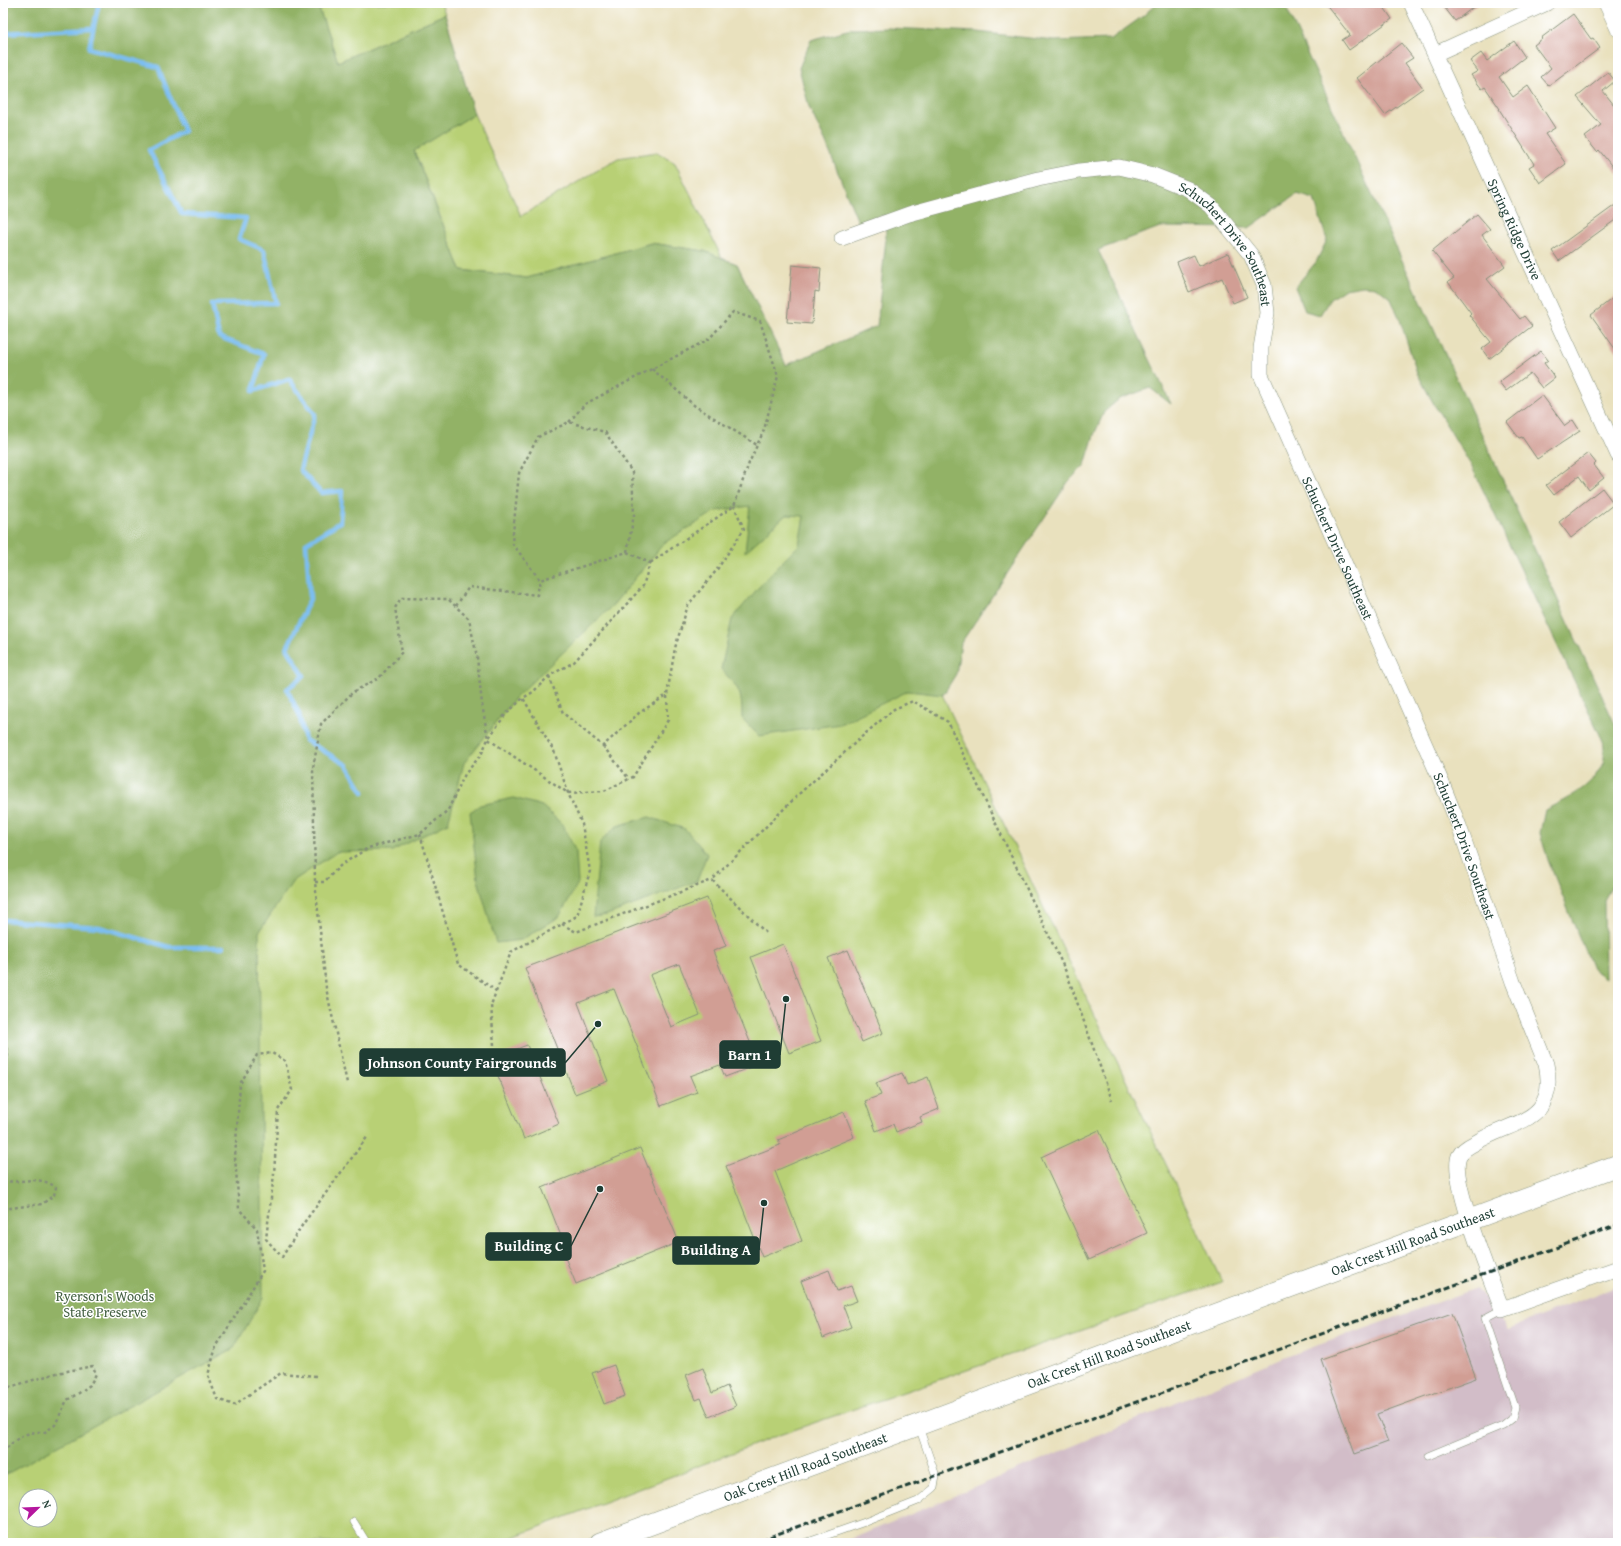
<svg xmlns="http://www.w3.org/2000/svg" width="1621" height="1546" font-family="'Gentium Book Plus',serif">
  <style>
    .industrial { fill: #d2bdc8 }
    .green { fill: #b8d075; stroke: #6c8654; fill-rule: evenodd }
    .forest { fill: #92b266; stroke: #58784d }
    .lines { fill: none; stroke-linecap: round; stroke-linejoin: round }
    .stream { stroke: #7bbef1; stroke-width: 4.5 }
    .building { fill: #d19e94; fill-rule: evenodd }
    .service-casing { stroke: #848f79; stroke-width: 8 }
    .minor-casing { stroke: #848f79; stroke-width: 16 }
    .secondary-casing { stroke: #848f79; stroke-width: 22 }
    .path { stroke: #848f79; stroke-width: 2.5; stroke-dasharray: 3 3; stroke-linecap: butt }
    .service { stroke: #fff; stroke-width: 7 }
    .minor { stroke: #fff; stroke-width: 15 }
    .secondary { stroke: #fff; stroke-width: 21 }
    .rail { stroke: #1f3d34; stroke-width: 3; stroke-dasharray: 6 3; stroke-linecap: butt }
    .labels { text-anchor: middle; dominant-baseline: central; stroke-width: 3; stroke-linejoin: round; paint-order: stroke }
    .street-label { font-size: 14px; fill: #1f3d34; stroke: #fff }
    .park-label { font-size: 14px; fill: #456244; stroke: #fff }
    .leader { fill: none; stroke: #1f3d34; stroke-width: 1.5 }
    .callout-dot { fill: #1f3d34; stroke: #fff; stroke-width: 1.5 }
    .callout { fill: #1f3d34; stroke: #1f3d34; stroke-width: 1.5 }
    .callout-label { font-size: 15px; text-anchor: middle; font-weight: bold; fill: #fff }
  </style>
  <rect width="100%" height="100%" fill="#fff"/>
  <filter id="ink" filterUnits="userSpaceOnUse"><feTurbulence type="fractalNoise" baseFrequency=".025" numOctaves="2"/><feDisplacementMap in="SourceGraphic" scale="8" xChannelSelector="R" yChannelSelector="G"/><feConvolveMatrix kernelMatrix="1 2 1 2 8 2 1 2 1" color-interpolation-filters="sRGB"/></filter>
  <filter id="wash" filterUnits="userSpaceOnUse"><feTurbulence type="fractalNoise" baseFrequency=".012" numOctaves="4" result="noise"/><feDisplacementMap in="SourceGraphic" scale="16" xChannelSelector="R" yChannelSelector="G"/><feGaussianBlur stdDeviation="0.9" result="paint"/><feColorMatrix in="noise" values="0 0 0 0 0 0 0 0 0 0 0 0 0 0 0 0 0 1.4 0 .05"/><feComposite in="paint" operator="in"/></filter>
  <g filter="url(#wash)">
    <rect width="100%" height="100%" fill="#e9e1be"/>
    <path class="industrial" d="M1618 1286V1543H842L1291 1355 1477 1288 1508 1329Z"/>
    <path class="green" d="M317 3H441L445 14 338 62Z
      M474 114 521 216 618 158 657 152 675 163 722 258 704 251 651 243 527 278 461 270 414 150Z
      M737 264 1222 1282 779 1435 498 1543H3V555ZM26 1496H50V1520H26Z"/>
    <path class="forest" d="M3 3H317L338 62 445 14 474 114 414 151 461 270 527 278 651 243 704 251 737 264 786 365 877 326 886 238 885 215 858 222 826 143 809 107 799 68 811 40 851 29 889 28 978 32 1054 41 1111 39 1143 16 1157 3H1284L1618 731V875L1604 900 1605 978 1592 969 1548 860 1540 833 1545 810C1568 798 1592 788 1603 763 1605 758 1604 748 1603 741L1472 467 1435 406 1417 373 1399 317 1390 297 1375 287 1363 286 1345 289 1330 299 1320 315 1305 311 1295 287 1316 262 1327 240 1314 199 1297 194 1249 228 1160 227 1098 250 1171 404 1150 388 1119 399 1104 412 1094 435 1085 465 1068 482 961 643 956 674 943 695 908 691 840 724 759 736 742 718C742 690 739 689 721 669L732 619 769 575 799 545 804 516 786 515 745 552 750 506 716 511 664 543 613 605 517 696 464 763 448 823 392 851 337 852 293 881 259 932 263 1298 234 1348 3 1476Z
      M514 798 542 806 563 825 576 852 578 883 559 917 521 940 496 943 478 880 470 812 480 805Z
      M649 817 685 829 707 854 697 881 607 915 593 917 600 842 617 826Z"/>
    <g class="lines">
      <path class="stream" d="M99 3 89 48 158 67 184 131 149 150 182 214 246 218 239 239 264 250 276 303 212 304 219 337 264 354 253 391 289 379 315 414 300 470 321 493 342 491 340 522 306 543 310 599 287 648 304 676 287 689 299 714 305 740 347 765 363 792
        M3 33 93 28
        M3 920 99 927 169 947H223"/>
    </g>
    <g id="blocks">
      <path class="building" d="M1325 3H1381L1392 19 1349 50 1342 40 1350 35Z
        M1441 3H1479L1455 21Z
        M1573 14 1591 39 1593 38 1600 48 1549 86 1541 77 1551 68 1534 45 1542 39 1541 38Z
        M1514 41 1525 57 1499 77 1513 97 1528 86 1555 128 1545 134 1566 164 1540 183 1529 167 1534 164 1499 109H1500L1485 87 1482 89 1471 75 1478 71 1470 61 1481 53 1487 61Z
        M1401 43 1413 58 1405 63 1423 88 1385 115 1357 78Z
        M1608 72 1615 81 1603 91 1618 110V174L1599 150 1597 152 1585 137 1601 125 1577 97Z
        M1618 203V218L1559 261 1552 251Z
        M1477 214 1490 229 1482 235 1505 266 1487 279 1520 319 1524 316 1532 326 1489 359 1482 349 1491 342 1469 315 1471 313 1448 282 1454 278 1432 251Z
        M1228 253 1247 297 1233 303 1222 278 1189 292 1177 262 1194 255 1199 266Z
        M792 265 821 268 819 292 815 291 812 324 787 322Z
        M1618 294V353L1591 315Z
        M1541 351 1548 360 1544 363 1555 378 1542 388 1530 373 1506 391 1499 382Z
        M1542 395 1565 426 1573 420 1580 431 1537 459 1522 437 1519 438 1507 422Z
        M1588 453 1596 463 1594 465 1604 478 1589 490 1579 476 1554 495 1546 485Z
        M1602 488 1614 504 1571 538 1559 522Z
        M707 898 726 946 713 951 759 1064 725 1077 720 1065 690 1076 697 1092 661 1106 614 989 578 1003 608 1081 575 1094 525 968ZM679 964 700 1015 671 1027 650 975Z
        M783 944 821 1041 789 1053 751 957Z
        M848 950 883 1033 862 1042 828 958Z
        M527 1045 559 1124 524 1139 491 1059Z
        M902 1073 907 1085 928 1077 939 1109 920 1117 922 1122 896 1132 893 1124 876 1131 865 1101 881 1095 876 1083Z
        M844 1112 854 1137 775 1171 802 1241 762 1257 726 1166 780 1145 778 1140Z
        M1099 1130 1147 1233 1089 1260 1041 1157Z
        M640 1148 679 1242 576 1284 559 1243 563 1241 542 1188Z
        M829 1270 837 1291 851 1286 857 1301 843 1306 851 1327 823 1338 801 1281Z
        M1452 1313 1476 1378 1377 1414 1388 1442 1355 1454 1321 1359Z
        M614 1365 625 1396 604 1404 592 1373Z
        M703 1368 712 1393 727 1386 736 1406 709 1417 701 1398 696 1400 686 1375Z"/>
    </g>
  </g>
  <g filter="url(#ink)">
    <use href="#blocks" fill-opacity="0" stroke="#848f79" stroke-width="1"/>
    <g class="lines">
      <defs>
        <path id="service" d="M1428 1456 1503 1425 1512 1418 1515 1407 1485 1318 1502 1309
          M354 1522 367 1543
          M805 1543 865 1522 918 1501 934 1488 936 1476 919 1427"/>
        <g id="minor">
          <path id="s1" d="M1411 3 1618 455"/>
          <path d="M1606 3 1618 29"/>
          <path d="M1435 54 1547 3"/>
          <path id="s2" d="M842 238 909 214 1038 179 1079 171 1119 167 1153 175 1188 189 1211 206 1251 255 1264 285 1267 313 1261 348V375L1441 781 1459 826 1513 982 1546 1064C1559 1123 1512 1120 1475 1143 1469 1146 1462 1150 1459 1156 1449 1179 1492 1282 1502 1309L1618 1268"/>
        </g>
        <g id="secondary">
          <path id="s3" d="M600 1543 1618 1165"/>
        </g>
      </defs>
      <use href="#service" class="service-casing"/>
      <use href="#minor" class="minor-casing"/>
      <use href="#secondary" class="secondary-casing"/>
      <path class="path" d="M652 369 695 406 757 445
        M569 422 585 404 709 339 733 312 760 321 778 376 764 430 749 463 734 506 650 563
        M627 552 650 563 643 586 574 662 549 676 533 692 523 698 505 715 488 739 568 793 604 791 633 777 668 720 667 695
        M456 606 469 587 537 595 540 580 512 543 519 473 538 437 569 422 605 432 632 472 634 515 627 552 540 580
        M549 676 563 713 603 746 639 713 667 695 675 648 688 605 716 571 744 529 734 506
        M603 746 629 779
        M420 834 458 964 496 991
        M315 882H324L341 865 368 848 420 834 448 810 465 774 481 755 488 739 482 704 477 657 469 619 448 599 401 598 395 608 402 652 379 678 353 692 321 724 313 768 315 882 326 988 347 1083
        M562 924 576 932 712 880
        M766 933 712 880 800 793 866 733 894 709 913 701 948 722 1067 974 1112 1100
        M3 1044 7 1047 8 1059 3 1067
        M494 1045 491 1005 511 952 577 916 590 871 582 824 568 793 554 751 523 698
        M3 1181C23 1184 36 1174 56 1187L54 1195 42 1204 3 1209
        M3 1290 4 1291 3 1294
        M316 1376 281 1373 234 1405 217 1399 208 1375 216 1347 263 1271 257 1229 239 1209 235 1157 240 1084 257 1055 272 1053 285 1061 292 1090 278 1110 274 1174 266 1239 282 1257 303 1224 368 1136
        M3 1389 57 1373 93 1366 96 1374 90 1385 79 1393 67 1400 55 1425 45 1432C24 1431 17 1438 3 1452"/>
      <use href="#service" class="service"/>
      <use href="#minor" class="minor"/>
      <use href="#secondary" class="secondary"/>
      <path class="rail" d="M753 1543 1618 1225"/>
    </g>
  </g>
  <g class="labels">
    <g class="street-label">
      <text stroke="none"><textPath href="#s1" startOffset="249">Spring Ridge Drive</textPath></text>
      <text stroke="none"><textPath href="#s2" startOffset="428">Schuchert Drive Southeast</textPath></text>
      <text stroke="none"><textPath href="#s2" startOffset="764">Schuchert Drive Southeast</textPath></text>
      <text stroke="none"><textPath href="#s2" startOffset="1088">Schuchert Drive Southeast</textPath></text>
      <text stroke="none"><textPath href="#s3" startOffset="867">Oak Crest Hill Road Southeast</textPath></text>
      <text stroke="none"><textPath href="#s3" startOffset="543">Oak Crest Hill Road Southeast</textPath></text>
      <text stroke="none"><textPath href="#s3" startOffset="219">Oak Crest Hill Road Southeast</textPath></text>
    </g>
    <g class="park-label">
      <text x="105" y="1296">Ryerson's Woods<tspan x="105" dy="16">State Preserve</tspan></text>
    </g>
  </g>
  <path class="leader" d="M786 999L780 1055M598 1024L565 1063M600 1189L571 1246M764 1203L759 1250"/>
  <g class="callout-dot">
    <circle cx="786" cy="999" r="4"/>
    <circle cx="598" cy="1024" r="4"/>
    <circle cx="600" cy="1189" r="4"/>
    <circle cx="764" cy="1203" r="4"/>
  </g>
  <g class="callout">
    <rect x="720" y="1041" width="60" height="27" rx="4"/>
    <rect x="360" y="1049" width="205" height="27" rx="4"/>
    <rect x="486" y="1233" width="85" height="27" rx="4"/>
    <rect x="673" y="1237" width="86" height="27" rx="4"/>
  </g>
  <g class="callout-label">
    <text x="750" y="1060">Barn 1</text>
    <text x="462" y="1068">Johnson County Fairgrounds</text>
    <text x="529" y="1251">Building C</text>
    <text x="716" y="1255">Building A</text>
  </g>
  <rect width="1621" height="1546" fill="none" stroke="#fff" stroke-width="16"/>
  <g transform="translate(38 1508) rotate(67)"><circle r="19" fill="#ffffff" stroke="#a5b1ae"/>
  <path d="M0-3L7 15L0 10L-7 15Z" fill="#b5179e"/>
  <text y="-6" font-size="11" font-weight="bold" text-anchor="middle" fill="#1f3d34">N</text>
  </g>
</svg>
